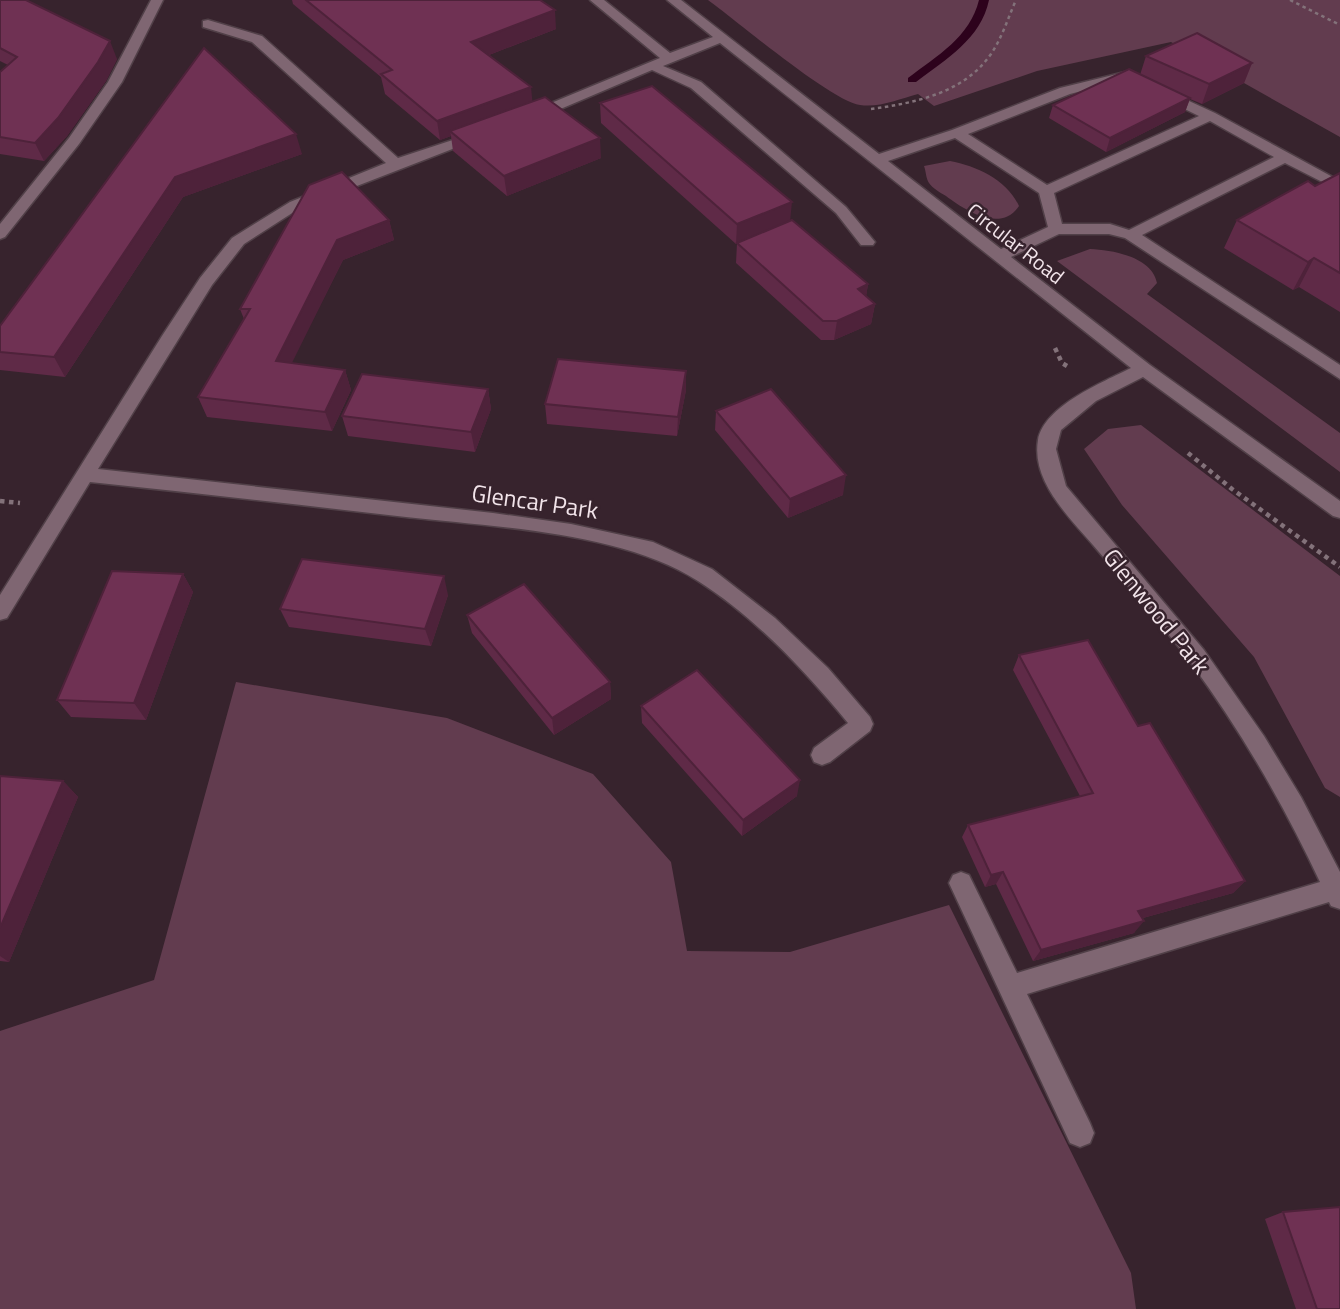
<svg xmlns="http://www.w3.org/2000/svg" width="1340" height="1309" font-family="'Titillium Web',sans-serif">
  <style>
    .green { fill: #623c4f }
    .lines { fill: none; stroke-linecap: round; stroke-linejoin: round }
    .stream { fill: #2d021c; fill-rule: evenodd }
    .minor-casing { stroke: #514048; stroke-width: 3 }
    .path-far1 { stroke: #83727a; stroke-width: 2.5; stroke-dasharray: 3.5 3.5; stroke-linecap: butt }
    .path { stroke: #83727a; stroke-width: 4.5; stroke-dasharray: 4.5 4.5; stroke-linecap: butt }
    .minor { fill: #7f6672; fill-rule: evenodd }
    .wall { fill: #5f2a47 }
    .shaded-wall { fill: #4e223a }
    .building { fill: #6f3153; stroke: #4e223a; stroke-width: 2 }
    .labels { text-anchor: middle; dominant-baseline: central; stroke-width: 5; stroke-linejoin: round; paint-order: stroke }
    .far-street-label { font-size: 21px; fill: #f2e4ea; stroke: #37232d }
    .street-label { font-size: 24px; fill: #f2e4ea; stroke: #37232d }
  </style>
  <rect width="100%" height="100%" fill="#37232d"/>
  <path class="green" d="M708 0H1340V137L1171 42 1037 71 934 106 918 94C899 99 879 108 860 105 831 101 737 21 708 0Z
    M950 161C977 166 1007 180 1019 206 1001 233 966 211 946 196 941 193 932 188 929 183 926 179 926 171 924 166Z
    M1090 249C1113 250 1152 257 1157 283L1147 294 1340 433V472L1057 261Z
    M1141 425 1340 576V797L1325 788 1254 657 1122 505 1084 449 1108 429Z
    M236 682 447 718 593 774 671 862 687 951 790 952 949 905 1131 1273 1136 1309H0V1031L154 980Z"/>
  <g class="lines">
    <path class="stream" d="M979 0H989C981 39 946 59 916 82H908V78C937 56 970 37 979 0Z"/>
    <defs>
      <path id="minor" d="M151 0H163L122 82 79 144 5 237 0 239V224L69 138 108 82Z
        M590 0H604L670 53 713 37 667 0H681L879 154 952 130 1060 88 1125 72 1135 75V81L1124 80 1070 94 968 134 1047 185 1199 116 1158 96 1156 93 1163 89 1215 113 1340 181V191L1285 163 1142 235 1340 365V379L1125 238 1109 234H1059L1011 257 1150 365 1340 501V518L1333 516 1143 377 1096 401 1061 430 1056 449 1066 486 1204 650 1264 736 1301 797 1340 872V909L1331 906 1329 902 1027 994 1090 1123 1094 1133 1090 1143 1080 1147 1070 1143 949 883 953 875 961 872 969 875 1017 973 1320 882C1284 805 1241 731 1191 663 1160 622 1126 584 1093 545 1069 517 1031 481 1038 440 1044 406 1103 382 1131 368L720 43 663 66 701 82 846 207 875 242 873 245H861L836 213 691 88 652 70 537 119H527V113L660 58ZM1210 121 1274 157 1129 230 1110 224H1062L1054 193ZM955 138 1039 193 1048 227 1001 249 888 161Z
        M208 20 262 36 398 158 474 133H484L486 136 300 208 244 244 212 285 98 469 493 513 571 524 653 542 712 569 775 618 828 668 870 717 873 724 870 731 830 762 822 765 814 762 811 755 814 748 848 723C804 670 756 618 698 581 622 532 495 527 406 517 301 505 195 493 90 482L7 618 0 620V595L162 336 200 278 232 238 290 202 386 163 252 42 203 27V21Z"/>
    </defs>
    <use href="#minor" class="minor-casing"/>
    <path class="path-far1" d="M1290 0 1340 25
      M871 109C915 103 964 93 991 54 1002 38 1008 18 1016 0"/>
    <path class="path" d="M1055 348 1062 363 1067 366
      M1188 453 1232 489 1340 567
      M0 501 20 503"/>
    <use href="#minor" class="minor"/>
  </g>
  <path class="wall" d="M0 0 117 59 106 81 67 136 44 161 0 154V72L8 65 0 61Z
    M292 0H540L556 29 489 55 533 102 601 158 507 196 453 151 451 136 440 140 385 94 381 77 293 4Z
    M204 48 302 154 183 197 65 377 0 370V326Z
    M1146 56 1252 63 1244 83 1202 104 1190 99 1185 112 1106 152 1049 118 1053 105 1140 75Z
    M600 103 790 221 868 284 866 296 875 304 871 324 834 340H821L736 263 737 243 736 244 601 123Z
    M1340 173V312L1299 287 1293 290 1224 248 1237 220 1315 186Z
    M389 220 394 240 343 260 291 363 345 370 351 390 332 431 207 417 198 397 244 319 240 309Z
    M686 371V390L677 436 547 424 545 404Z
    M488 389 491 409 475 452 348 436 342 416Z
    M716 411 843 495 788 518 715 430Z
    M183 574 193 592 146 720 71 717 57 700Z
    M448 595 431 646 289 627 280 609Z
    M467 615 610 682 611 699 554 735 472 633Z
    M1019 655 1138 726 1245 881 1233 893 1143 918 1134 933 1033 961 996 884 985 887 962 837 968 825 1080 796 1013 670Z
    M641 706 797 796 742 836 642 723Z
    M0 776 63 781 78 797 9 962 0 961Z
    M1283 1212 1340 1309H1296L1265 1219Z"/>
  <path class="shaded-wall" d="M555 10 556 29 473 61 471 42Z
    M110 41 117 59 106 81 67 136 44 161 35 143Z
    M1252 63 1244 83 1202 104 1209 84Z
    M531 87 533 107 450 131 451 136 440 140 437 121Z
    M1190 98 1185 112 1106 152 1110 138Z
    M296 134 302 154 183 197 65 377 54 357 175 177Z
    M600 138 601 158 507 196 504 176Z
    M792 202 790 222 736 244 737 224Z
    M389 220 394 240 343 260 283 381 276 361 337 240Z
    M1314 258 1299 287 1293 290 1308 262Z
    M868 284 865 304 858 289Z
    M875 304 871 324 834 340 837 321Z
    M345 370 351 390 332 431 325 412Z
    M686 371V390L677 436 678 417Z
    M488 389 491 409 475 452 471 432Z
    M846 475 843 495 788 518 790 499Z
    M183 574 193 592 146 720 134 703Z
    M444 576 448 595 431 646 425 629Z
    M610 682 611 699 554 735 552 718Z
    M800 780 797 796 742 836 743 820Z
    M63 781 78 797 9 962 0 956V928Z
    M1003 872 996 884 985 887 991 875Z
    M1245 881 1233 893 1128 922 1138 911Z
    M1144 921 1134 933 1033 961 1041 950Z"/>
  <path class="building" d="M0 0H26L110 41 98 62 58 118 35 143 0 137V72L17 57 0 48Z
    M306 0H540L555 10 471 42 531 87 437 121 381 74 392 70Z
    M1197 33 1252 63 1209 84 1146 56Z
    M204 48 296 134 175 177 54 357 0 352V326Z
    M1129 69 1190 98 1110 138 1053 105Z
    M652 86 792 202 737 224 600 103Z
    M545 97 600 138 504 176 450 131Z
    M342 172 389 220 337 240 276 361 345 370 325 412 198 397 250 309H240L309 185Z
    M1340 173V273L1314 258 1308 262 1237 220 1308 181 1315 186Z
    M792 220 868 284 858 289 875 304 837 321H823L737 243Z
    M558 359 686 371 678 417 545 404Z
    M362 374 488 389 471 432 342 416Z
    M771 389 846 475 790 499 716 411Z
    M302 559 444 576 425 629 280 609Z
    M112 571 183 574 134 703 57 700Z
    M524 584 610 682 552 718 467 615Z
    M1088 640 1138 726 1150 723 1245 881 1138 911 1144 921 1041 950 1003 872 991 875 968 825 1093 793 1019 655Z
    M697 670 800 780 743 820 641 706Z
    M0 776 63 781 0 928Z
    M1340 1207V1309H1317L1283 1212Z"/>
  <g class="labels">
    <g class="far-street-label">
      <text transform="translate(1016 243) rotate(38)">Circular Road</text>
    </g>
    <g class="street-label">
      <text transform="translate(535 501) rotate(8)">Glencar Park</text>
      <text transform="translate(1157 611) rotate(51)">Glenwood Park</text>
    </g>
  </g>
</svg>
